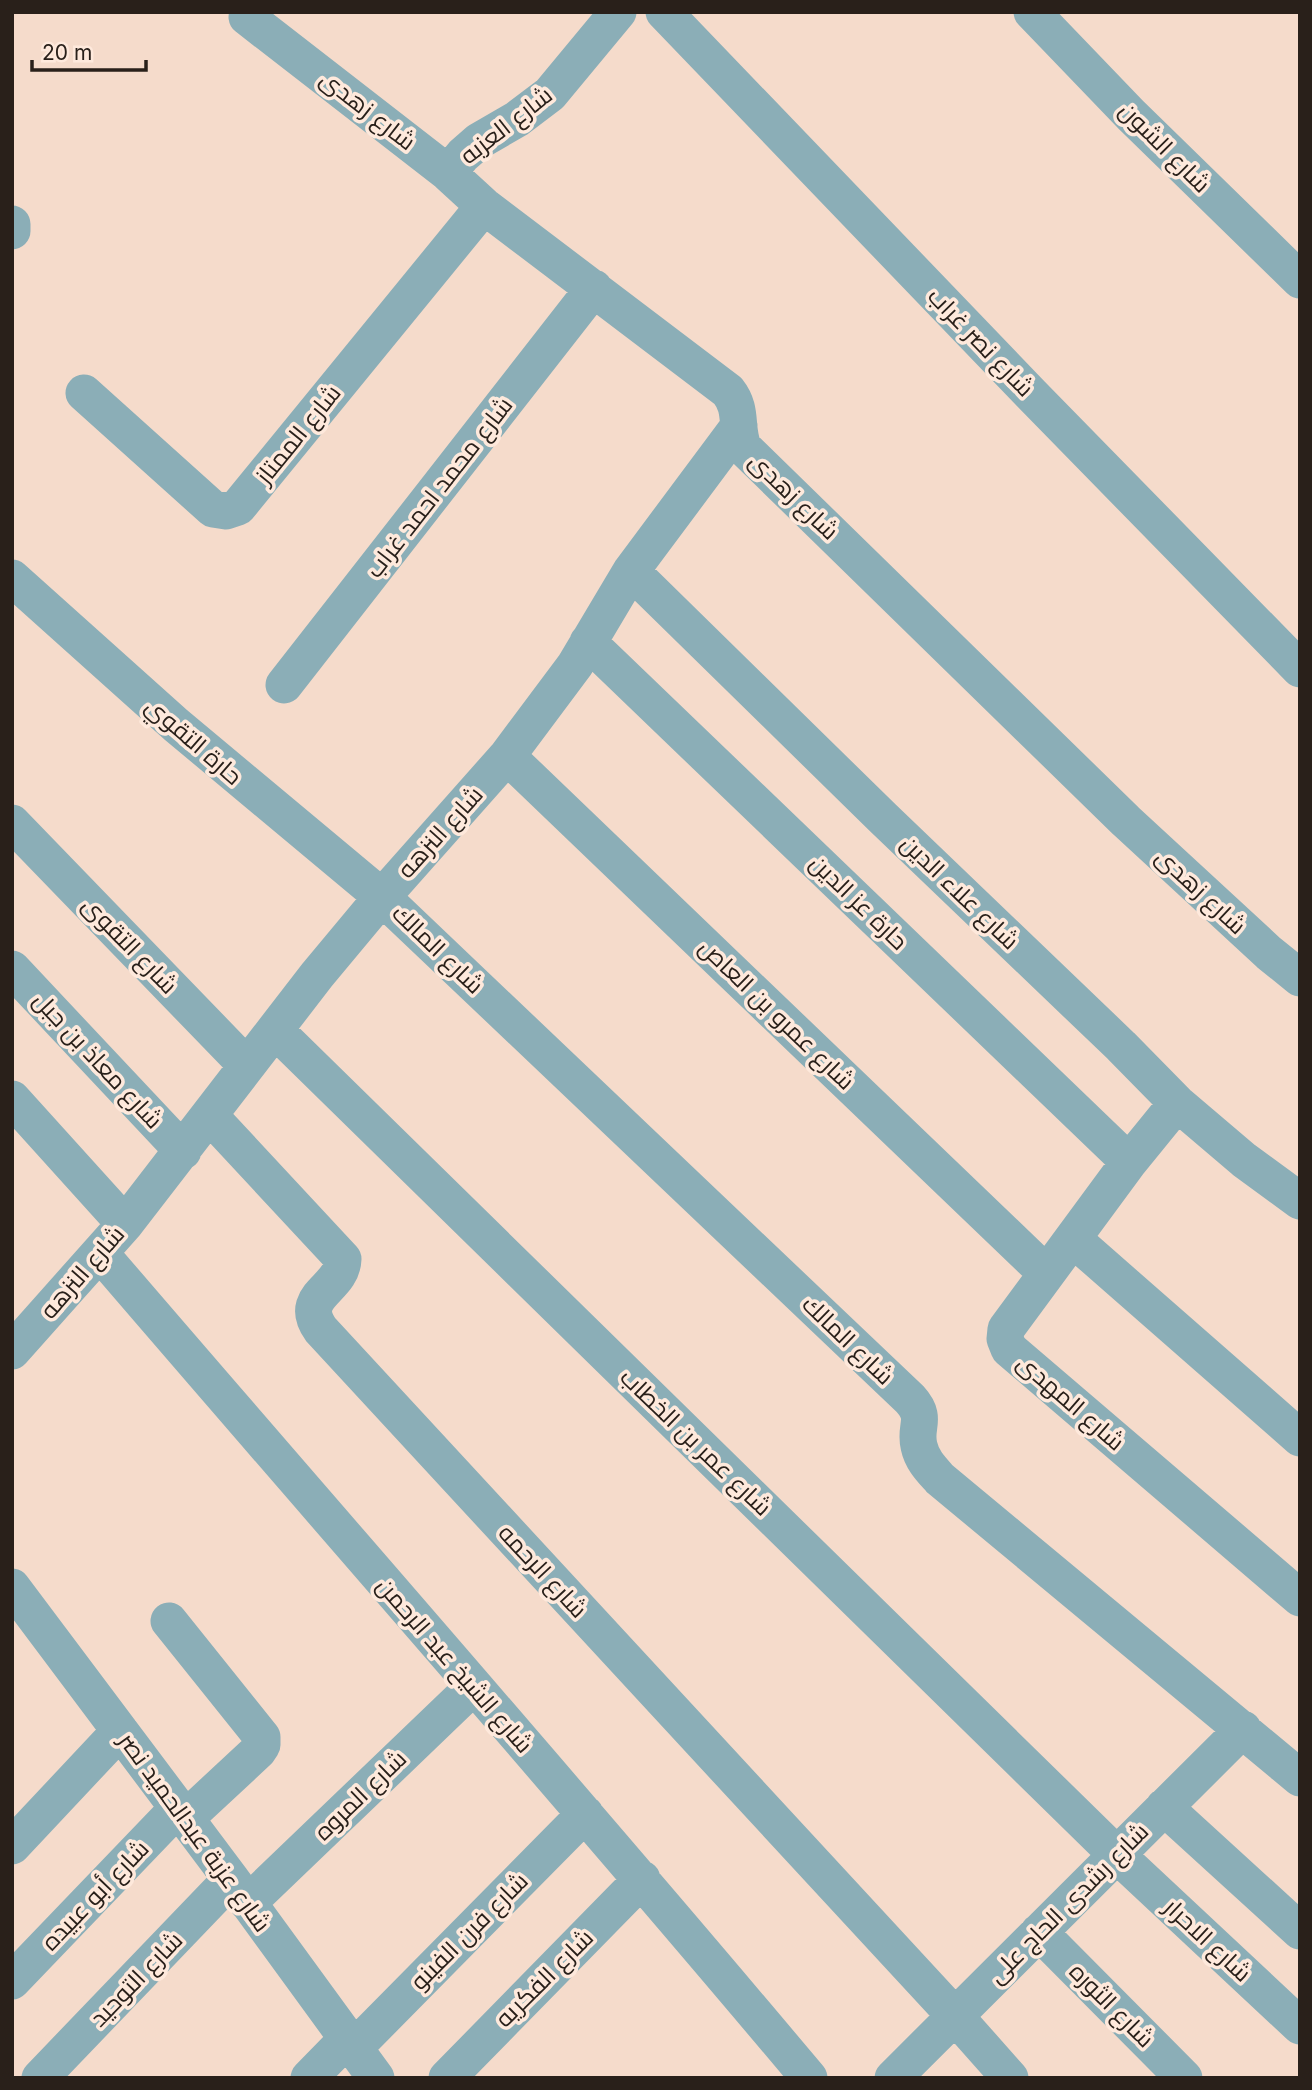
<svg xmlns="http://www.w3.org/2000/svg" width="1312" height="2090" font-family="Inter,Cairo,sans-serif">
  <style>
    .lines { fill: none; stroke-linecap: round; stroke-linejoin: round }
    .street { stroke: #8baeb7; stroke-width: 37 }
    .labels { text-anchor: middle; dominant-baseline: central; stroke-width: 7; stroke-linejoin: round; paint-order: stroke }
    .street-label { font-size: 24px; fill: #29201a; stroke: #fee9dc }
  </style>
  <rect width="100%" height="100%" fill="#f5dbcb"/>
  <g class="lines">
    <path class="street" d="M664 12 1031 394 1300 669
      M1032 12 1131 115 1300 280
      M247 17 448 173 484 206 728 391C743 410 735 426 743 447L1126 821 1269 953 1300 978
      M448 173 463 155 479 141 517 119 550 94 618 12
      M12 224V231
      M84 393 213 509 226 511 238 507 484 206
      M631 571 883 818 1121 1046 1177 1103 1244 1160 1300 1201
      M12 578 176 725 382 897 910 1399C928 1419 914 1426 919 1446 922 1460 931 1469 940 1479L1300 1778
      M588 642 1129 1162
      M284 685 594 288
      M507 756 1046 1273
      M12 823 247 1066
      M12 969 183 1151
      M275 1030 1117 1855 1300 2026
      M12 1099 125 1224
      M1177 1103 1129 1162 1006 1329 1005 1339 1009 1349 1300 1598
      M210 1116 343 1259C342 1290 296 1295 321 1330L955 2016 1010 2078
      M1073 1239 1300 1438
      M100 1253C336 1528 576 1800 809 2078
      M12 1351 125 1224 317 975 382 897 507 756 575 665 631 571 739 426
      M12 1587 231 1879 376 2078
      M169 1621 262 1737V1745L258 1751 186 1818
      M1164 1807 1300 1931
      M12 1846 120 1731
      M248 1903 473 1687
      M1039 1932 1184 2078
      M12 1981 178 1808
      M354 2048 585 1814
      M40 2078 231 1879
      M309 2078 347 2039
      M447 2078 642 1879
      M893 2078 1243 1729"/>
  </g>
  <g class="labels">
    <g class="street-label">
      <text transform="translate(368 110) rotate(38)">شارع زهدى</text>
      <text transform="translate(506 125) rotate(-38)">شارع العزبه</text>
      <text transform="translate(1165 147) rotate(45)">شارع الشون</text>
      <text transform="translate(981 342) rotate(46)">شارع نصر غراب</text>
      <text transform="translate(298 434) rotate(-51)">شارع الممتاز</text>
      <text transform="translate(439 487) rotate(-52)">شارع محمد احمد غراب</text>
      <text transform="translate(794 496) rotate(44)">شارع زهدى</text>
      <text transform="translate(194 741) rotate(41)">حارة التقوي</text>
      <text transform="translate(440 832) rotate(-48)">شارع النزهه</text>
      <text transform="translate(1201 891) rotate(43)">شارع زهدى</text>
      <text transform="translate(960 892) rotate(44)">شارع علاء الدين</text>
      <text transform="translate(859 902) rotate(44)">حارة عز الدين</text>
      <text transform="translate(130 945) rotate(46)">شارع التقوى</text>
      <text transform="translate(438 949) rotate(44)">شارع المالك</text>
      <text transform="translate(777 1014) rotate(44)">شارع عمرو بن العاص</text>
      <text transform="translate(98 1060) rotate(47)">شارع معاذ بن جبل</text>
      <text transform="translate(82 1272) rotate(-49)">شارع النزهه</text>
      <text transform="translate(848 1340) rotate(44)">شارع المالك</text>
      <text transform="translate(1071 1402) rotate(41)">شارع المهدى</text>
      <text transform="translate(696 1442) rotate(44)">شارع عمر بن الخطاب</text>
      <text transform="translate(543 1571) rotate(47)">شارع الرحمه</text>
      <text transform="translate(455 1665) rotate(49)">شارع الشيخ عبد الرحمن</text>
      <text transform="translate(360 1795) rotate(-44)">شارع المروه</text>
      <text transform="translate(195 1832) rotate(54)">شارع عزبة عبدالحميد نصر</text>
      <text transform="translate(95 1895) rotate(-46)">شارع أبو عبيده</text>
      <text transform="translate(1068 1903) rotate(-45)">شارع رشدى الحاج على</text>
      <text transform="translate(469 1931) rotate(-45)">شارع فرن الفينو</text>
      <text transform="translate(1208 1940) rotate(43)">شارع الاحرار</text>
      <text transform="translate(544 1978) rotate(-45)">شارع الفكريه</text>
      <text transform="translate(136 1979) rotate(-46)">شارع التوحيد</text>
      <text transform="translate(1112 2005) rotate(45)">شارع الثوره</text>
    </g>
  </g>
  <rect width="1312" height="2090" fill="none" stroke="#29201a" stroke-width="28"/>
  <path d="M32 60v10h114v-10" fill="none" stroke="#29201a" stroke-width="3.5"/>
  <text x="42" y="60" font-size="21" fill="#29201a" stroke="#fee9dc" stroke-width="5" paint-order="stroke">20 m</text>
</svg>
